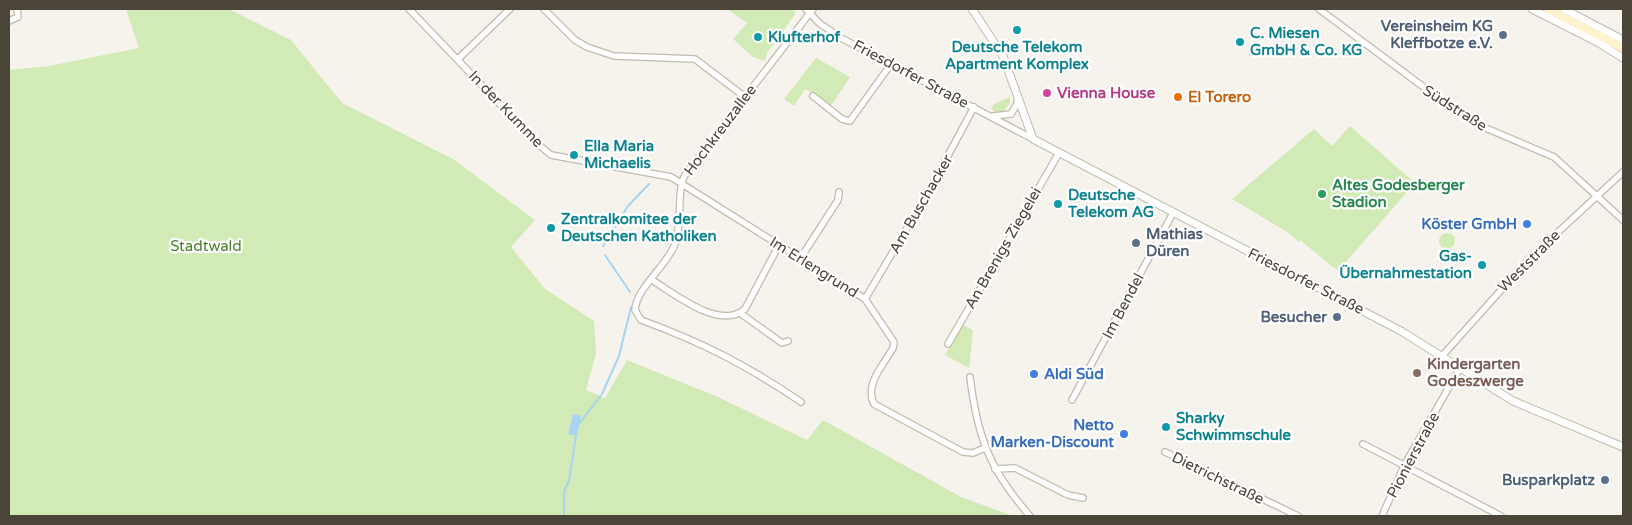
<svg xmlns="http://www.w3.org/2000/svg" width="1632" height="525" font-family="'Varela Round',sans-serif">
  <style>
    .green { fill: #d2eab5 }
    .water { fill: #a9d4f2 }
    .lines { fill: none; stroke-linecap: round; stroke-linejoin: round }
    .stream { stroke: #a9d4f2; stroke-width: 2 }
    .minor-casing { stroke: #c2bbae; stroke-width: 8 }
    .tertiary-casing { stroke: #c2bbae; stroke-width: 9 }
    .secondary-casing { stroke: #d6c79b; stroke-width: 10 }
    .minor { stroke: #fff; stroke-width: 5.5 }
    .tertiary { stroke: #fff; stroke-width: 7 }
    .secondary { stroke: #fff3cd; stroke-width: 8 }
    .culture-dot { fill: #0f9aa8; stroke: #fff; stroke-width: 2 }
    .service-dot { fill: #5c6f8a; stroke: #fff; stroke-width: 2 }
    .hotel-dot { fill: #d1479c; stroke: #fff; stroke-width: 2 }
    .food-dot { fill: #e8710a; stroke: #fff; stroke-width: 2 }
    .leisure-dot { fill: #2e9e5b; stroke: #fff; stroke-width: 2 }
    .shop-dot { fill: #3f7fe0; stroke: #fff; stroke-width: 2 }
    .education-dot { fill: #8d6e63; stroke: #fff; stroke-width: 2 }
    .labels { text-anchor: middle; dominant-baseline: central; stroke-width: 4.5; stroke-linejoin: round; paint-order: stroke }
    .service-label { font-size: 15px; font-weight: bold; fill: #4e5e75; stroke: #fff; text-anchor: end }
    .culture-label { font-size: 15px; font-weight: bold; fill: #0d838f; stroke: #fff; text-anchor: start }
    .street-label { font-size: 15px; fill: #4b4439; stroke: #fff }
    .hotel-label { font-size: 15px; font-weight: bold; fill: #b23c85; stroke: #fff; text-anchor: start }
    .food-label { font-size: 15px; font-weight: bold; fill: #c56008; stroke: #fff; text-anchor: start }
    .leisure-label { font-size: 15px; font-weight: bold; fill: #27864d; stroke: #fff; text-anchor: start }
    .shop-label { font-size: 15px; font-weight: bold; fill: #366cbe; stroke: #fff; text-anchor: end }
    .park-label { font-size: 15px; fill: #4a7f2a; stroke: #fff }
    .education-label { font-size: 15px; font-weight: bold; fill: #785e54; stroke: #fff; text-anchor: start }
  </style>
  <rect width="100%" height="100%" fill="#f6f3ec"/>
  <path class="green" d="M126 9H229L291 40 342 103 453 159 535 220 511 247 545 289 594 321 596 354 586 390 605 398 627 360 718 397 807 440 823 420 961 497 1013 516H9V70L49 66 139 48Z
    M727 9H794L796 13 767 53 765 61 753 57 733 39 747 23Z
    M816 58 850 77 831 106 805 89 794 106 784 99Z
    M1010 97V103L1004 111 997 112 991 109 994 104Z
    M1350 126 1415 183 1338 271 1300 240 1299 242 1287 232 1232 199 1314 129 1332 146Z
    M1439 241a8 8 0 1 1 16 0a8 8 0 1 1-16 0Z
    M963 325 973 330 969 368 945 355Z"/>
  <path class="water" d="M573 414 581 416 577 436 568 434Z"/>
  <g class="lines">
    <path class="stream" d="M603 246 628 206 649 184
      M605 255 630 292
      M579 424 602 394 619 356 631 307
      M564 516V491L569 481 576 436"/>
    <defs>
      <path id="minor" d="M409 9 539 145 551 155 671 177 865 299 894 342 893 348C884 364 864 385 874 404L963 452 973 453 985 448
        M544 9 575 40 587 47 614 56 695 59 745 97
        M806 9 819 23 841 38 1033 139
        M1319 9 1449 106 1481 126 1554 157 1623 220
        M9 21 18 17 17 9
        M458 59 510 9
        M813 96 842 119 850 121 891 64
        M993 116 1011 114 1017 104 1018 96
        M800 259 838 200 839 192
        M652 280C675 294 720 331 745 309L779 245
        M865 299 929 191 974 107
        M740 313 782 343 788 341
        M948 344 1059 153
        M1442 356 1528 260 1623 172
        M970 377C977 436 990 471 1030 516
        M1072 400 1173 213
        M801 402C746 365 704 343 641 320L635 310C636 288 667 266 675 244 683 222 676 191 685 175L813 9
        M1363 444 1501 516
        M1165 452 1298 516
        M995 469 1015 468 1068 495 1083 498
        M1382 516 1405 464 1460 368"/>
      <path id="tertiary" d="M972 9 1003 56 1033 139 1401 331 1513 401 1623 447
        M1532 9 1599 43 1623 58
        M1564 9 1623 40"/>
      <path id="secondary" d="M1548 9 1623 48"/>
    </defs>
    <use href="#minor" class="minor-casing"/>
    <use href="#tertiary" class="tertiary-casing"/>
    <use href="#secondary" class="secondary-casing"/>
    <use href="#minor" class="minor"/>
    <use href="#tertiary" class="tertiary"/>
    <use href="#secondary" class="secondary"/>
  </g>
  <g class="culture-dot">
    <circle cx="1017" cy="30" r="5"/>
    <circle cx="758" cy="37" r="5"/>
    <circle cx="1240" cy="42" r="5"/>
    <circle cx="574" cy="155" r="5"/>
    <circle cx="1058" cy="204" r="5"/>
    <circle cx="551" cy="228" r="5"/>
    <circle cx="1482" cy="265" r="5"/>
    <circle cx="1166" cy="427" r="5"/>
  </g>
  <g class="service-dot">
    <circle cx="1503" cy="35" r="5"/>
    <circle cx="1136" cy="243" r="5"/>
    <circle cx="1337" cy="317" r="5"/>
    <circle cx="1605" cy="480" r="5"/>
  </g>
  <circle class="hotel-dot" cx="1047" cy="93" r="5"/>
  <circle class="food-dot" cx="1178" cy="97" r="5"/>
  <circle class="leisure-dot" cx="1322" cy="194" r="5"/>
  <g class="shop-dot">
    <circle cx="1527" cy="224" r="5"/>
    <circle cx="1034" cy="374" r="5"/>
    <circle cx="1124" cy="434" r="5"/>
  </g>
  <circle class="education-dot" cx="1417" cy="373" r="5"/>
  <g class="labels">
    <g class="service-label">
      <text x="1493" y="26">Vereinsheim KG<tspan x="1493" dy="17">Kleffbotze e.V.</tspan></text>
      <text x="1146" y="234" text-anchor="start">Mathias<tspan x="1146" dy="17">Düren</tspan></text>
      <text x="1327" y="317">Besucher</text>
      <text x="1595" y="480">Busparkplatz</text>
    </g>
    <g class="culture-label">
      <text x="1250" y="33">C. Miesen<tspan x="1250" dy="17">GmbH &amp; Co. KG</tspan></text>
      <text x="768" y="37">Klufterhof</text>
      <text x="1017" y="47" text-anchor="middle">Deutsche Telekom<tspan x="1017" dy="17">Apartment Komplex</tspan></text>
      <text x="584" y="146">Ella Maria<tspan x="584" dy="17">Michaelis</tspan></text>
      <text x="1068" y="195">Deutsche<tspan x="1068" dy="17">Telekom AG</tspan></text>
      <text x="561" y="219">Zentralkomitee der<tspan x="561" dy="17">Deutschen Katholiken</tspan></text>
      <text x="1472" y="256" text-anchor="end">Gas-<tspan x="1472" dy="17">Übernahmestation</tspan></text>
      <text x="1176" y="418">Sharky<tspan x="1176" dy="17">Schwimmschule</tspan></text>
    </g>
    <g class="street-label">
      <text transform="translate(911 74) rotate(28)">Friesdorfer Straße</text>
      <text transform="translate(1455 108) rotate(32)">Südstraße</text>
      <text transform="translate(506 109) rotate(46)">In der Kumme</text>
      <text transform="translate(720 130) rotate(-53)">Hochkreuzallee</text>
      <text transform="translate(921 204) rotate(-60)">Am Buschacker</text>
      <text transform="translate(1003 248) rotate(-60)">An Brenigs Ziegelei</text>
      <text transform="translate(1529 261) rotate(-45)">Weststraße</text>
      <text transform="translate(814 267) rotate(32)">Im Erlengrund</text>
      <text transform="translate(1306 281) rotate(27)">Friesdorfer Straße</text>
      <text transform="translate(1123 306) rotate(-62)">Im Bendel</text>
      <text transform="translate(1413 455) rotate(-62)">Pionierstraße</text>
      <text transform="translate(1218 478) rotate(26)">Dietrichstraße</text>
    </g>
    <g class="hotel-label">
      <text x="1057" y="93">Vienna House</text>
    </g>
    <g class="food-label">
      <text x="1188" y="97">El Torero</text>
    </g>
    <g class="leisure-label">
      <text x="1332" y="185">Altes Godesberger<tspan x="1332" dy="17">Stadion</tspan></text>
    </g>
    <g class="shop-label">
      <text x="1517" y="224">Köster GmbH</text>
      <text x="1044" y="374" text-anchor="start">Aldi Süd</text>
      <text x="1114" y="425">Netto<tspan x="1114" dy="17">Marken-Discount</tspan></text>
    </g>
    <g class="park-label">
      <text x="206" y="246">Stadtwald</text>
    </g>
    <g class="education-label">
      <text x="1427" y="364">Kindergarten<tspan x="1427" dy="17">Godeszwerge</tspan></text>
    </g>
  </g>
  <rect width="1632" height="525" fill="none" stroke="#4b4439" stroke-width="20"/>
</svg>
